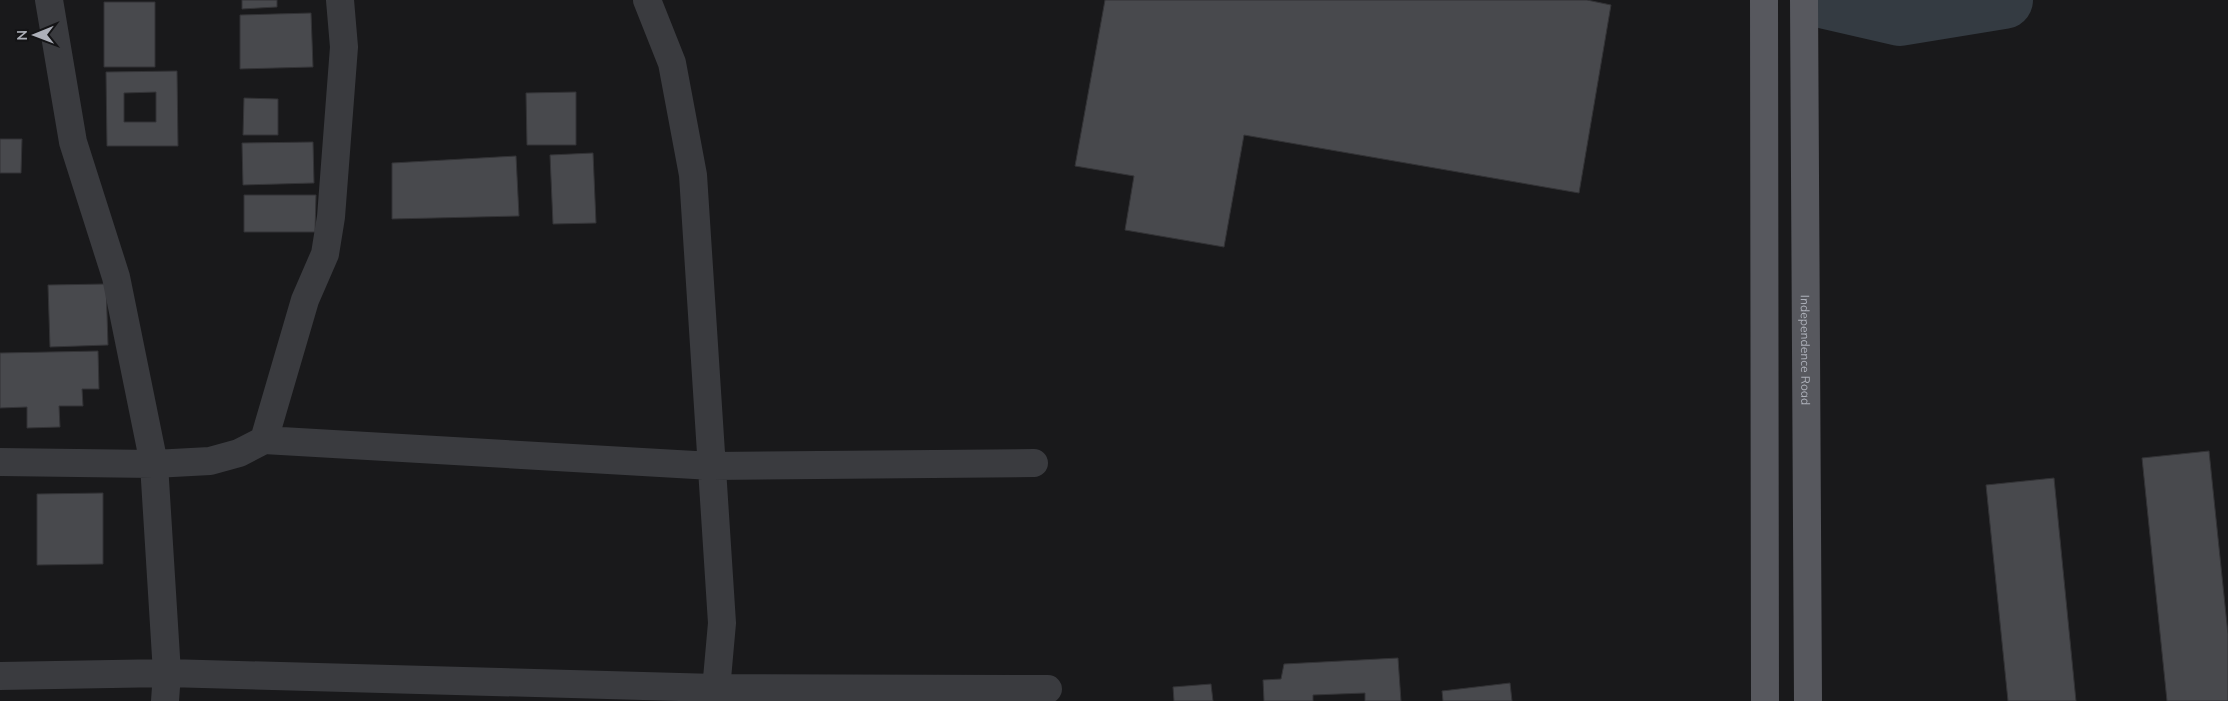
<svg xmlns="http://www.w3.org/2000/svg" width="2228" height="701" font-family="Mulish,sans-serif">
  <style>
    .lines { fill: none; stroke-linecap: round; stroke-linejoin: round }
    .river { stroke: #343b42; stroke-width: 58 }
    .building { fill: #48494d; stroke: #333336; fill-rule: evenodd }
    .minor { stroke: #3a3b3f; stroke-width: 28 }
    .major { stroke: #57585e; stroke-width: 28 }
    .labels { text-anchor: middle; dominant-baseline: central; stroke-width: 4; stroke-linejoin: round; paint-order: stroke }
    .street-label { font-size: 12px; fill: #adb0b9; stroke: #141416 }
  </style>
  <rect width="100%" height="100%" fill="#19191b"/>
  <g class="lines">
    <path class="river" d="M1826 0 1900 17 2004 0"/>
  </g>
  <path class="building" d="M242 0H277V7L242 9Z
    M1105 0H1587L1611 5 1579 193 1244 135 1224 247 1125 230 1134 176 1075 166Z
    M104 2H155V67H104Z
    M311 13 313 67 240 69V15Z
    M177 71 178 146H107L106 72ZM156 92V122H124V93Z
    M576 92V145H527L526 93Z
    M244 98 278 99V135H243Z
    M0 139H22L21 173H0Z
    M313 142 314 183 243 185 242 143Z
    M593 153 596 223 553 224 550 155Z
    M516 156 519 216 392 219V163Z
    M244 195H316L315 232H244Z
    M106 284 108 345 50 347 48 285Z
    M98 351 99 389H82L83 406H59L60 427 27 428V407L0 408V353Z
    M2209 451 2228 634V701H2167L2142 458Z
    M2054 478 2076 701H2008L1986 485Z
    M103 493V564L37 565V494Z
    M1398 658 1401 701H1365V693L1313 695V701H1264L1263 680 1281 679 1284 664Z
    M1510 683 1512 701H1443L1442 691Z
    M1211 684 1213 701H1174L1173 687Z"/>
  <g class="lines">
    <path class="minor" d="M49 0 73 142 116 277 154 464 167 673 165 701
      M647 0 672 63 693 175 722 623 715 701
      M264 440 305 300 325 254 331 217 344 47 340 0
      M0 462 154 464 210 461 239 453 264 440 712 466 1034 463
      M0 676 167 673 716 688 1048 689"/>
    <g class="major">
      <path d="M1764 0 1765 701"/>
      <path id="s1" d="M1804 0 1808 701"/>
    </g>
  </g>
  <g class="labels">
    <g class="street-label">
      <text stroke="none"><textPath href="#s1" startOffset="350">Independence Road</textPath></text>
    </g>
  </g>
  <g transform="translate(35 35) rotate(269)" stroke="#141416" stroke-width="4" paint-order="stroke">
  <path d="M0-4L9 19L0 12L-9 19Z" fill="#adb0b9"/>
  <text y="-8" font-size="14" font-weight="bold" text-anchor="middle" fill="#adb0b9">N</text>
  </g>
</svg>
